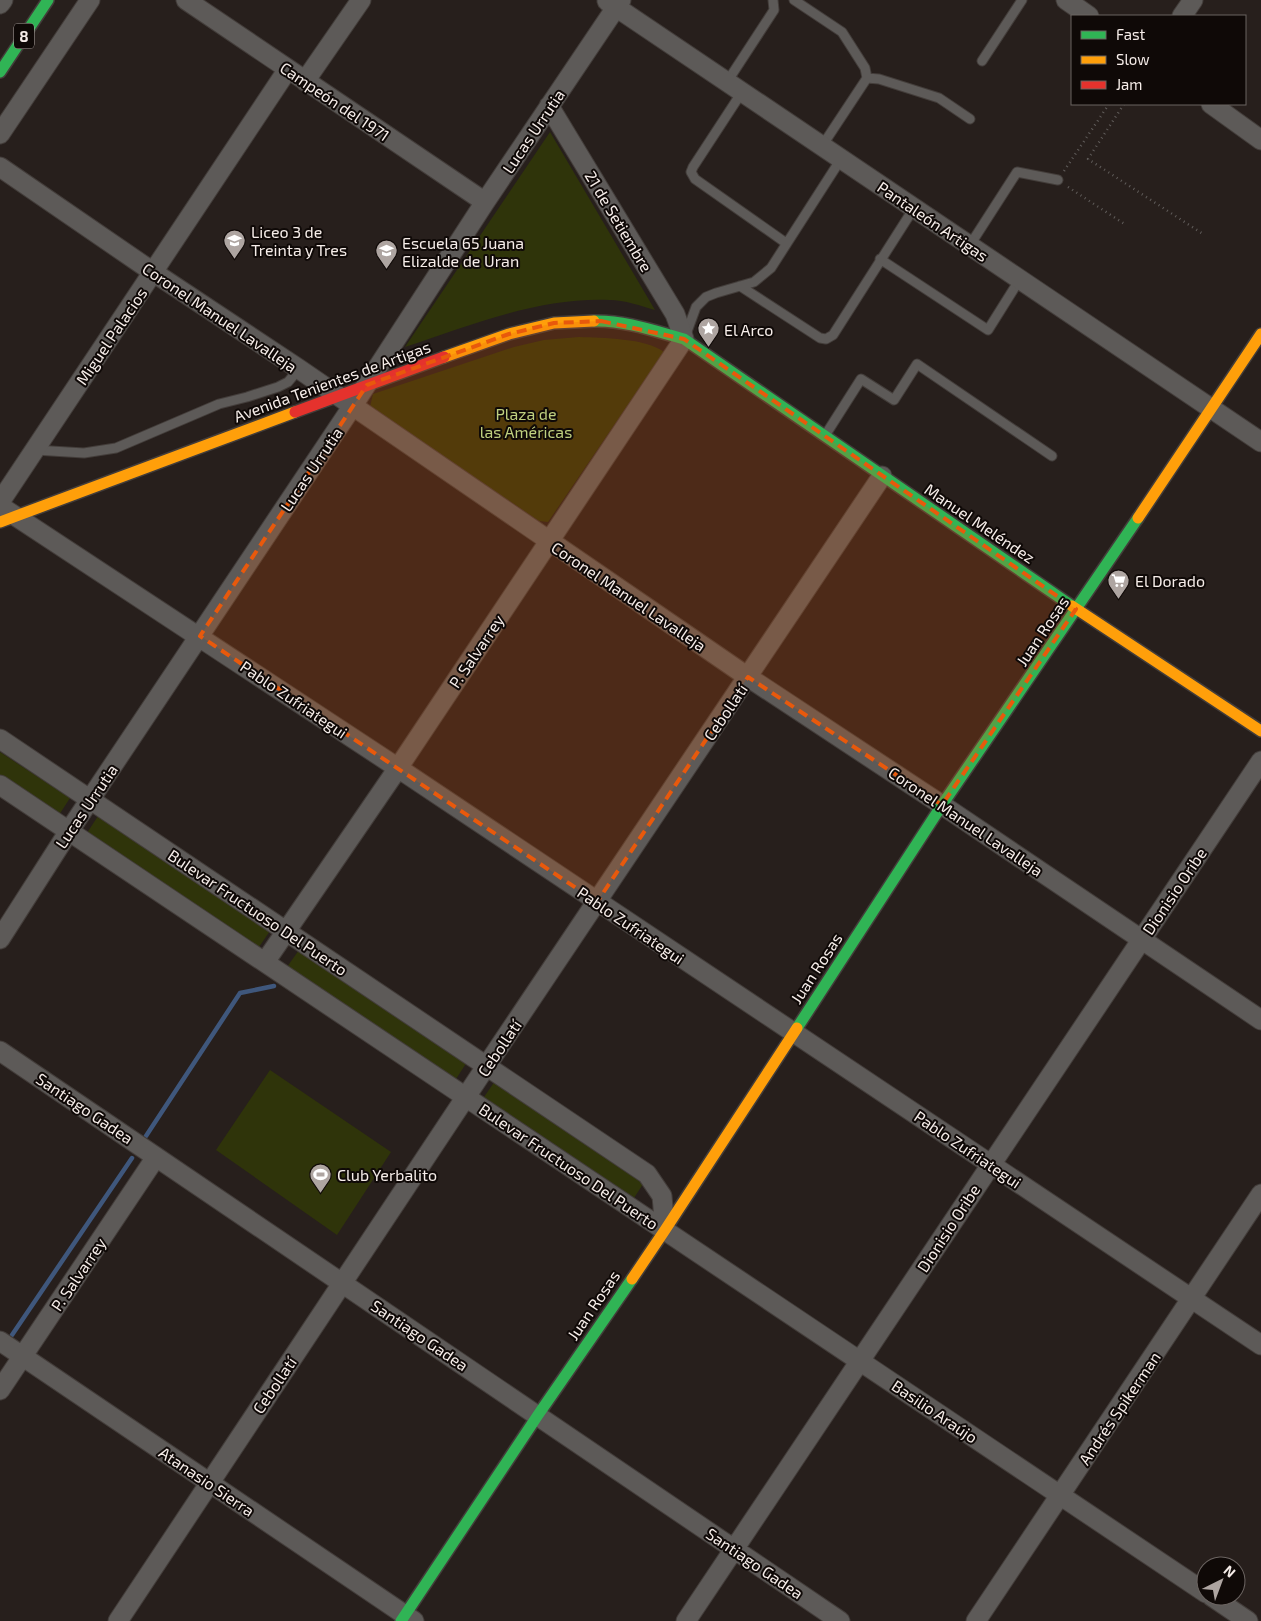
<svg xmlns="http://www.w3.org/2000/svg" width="1261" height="1621" font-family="'Exo 2',sans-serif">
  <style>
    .green { fill: #2f340a }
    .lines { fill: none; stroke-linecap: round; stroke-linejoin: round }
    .stream { stroke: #3f577c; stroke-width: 4.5 }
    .lane-casing { stroke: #433d3a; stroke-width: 11 }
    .street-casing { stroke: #433d3a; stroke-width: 21 }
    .fast-casing { stroke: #433d3a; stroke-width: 14 }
    .slow-casing { stroke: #433d3a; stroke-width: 14 }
    .jam-casing { stroke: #433d3a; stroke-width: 14 }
    .path { stroke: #615d5b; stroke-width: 2.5; stroke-dasharray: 1 4; stroke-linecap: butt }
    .lane { stroke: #5d5a58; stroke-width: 9 }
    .street { stroke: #5d5a58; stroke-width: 19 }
    .fast { stroke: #30b455; stroke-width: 11 }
    .slow { stroke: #ff9f0a; stroke-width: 11 }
    .jam { stroke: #e5322d; stroke-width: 11 }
    .marked { fill: #e8590c; fill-opacity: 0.2; stroke: #e8590c; stroke-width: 4; stroke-dasharray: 10 6; stroke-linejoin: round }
    .labels { text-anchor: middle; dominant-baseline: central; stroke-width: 4; stroke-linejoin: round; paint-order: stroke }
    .shield { fill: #0f0907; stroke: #b1a9a5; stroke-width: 1 }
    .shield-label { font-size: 15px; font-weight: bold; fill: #f6ede9 }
    .street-label { font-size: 16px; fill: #f6ede9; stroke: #0f0907 }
    .poi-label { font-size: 16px; fill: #f6ede9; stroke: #0f0907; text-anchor: start }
    .park-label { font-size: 16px; fill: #bfcf7f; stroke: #0f0907 }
  </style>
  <rect width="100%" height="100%" fill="#271f1c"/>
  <path class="green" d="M550 132 655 310C641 306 624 300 610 300 539 297 471 325 405 347Z
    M579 337C602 338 646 338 664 352L548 522 539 521 370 407 373 394 514 347 544 340Z
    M0 752 70 798 59 815 0 775Z
    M98 816 270 931 259 947 87 833Z
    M299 950 467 1062 456 1079 287 967Z
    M270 1070 391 1152 337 1235 216 1150Z
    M495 1081 645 1181 634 1198 484 1097Z"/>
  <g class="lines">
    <path class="stream" d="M146 1136 240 993 274 986
      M12 1335 132 1158"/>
    <defs>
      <path id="lane" d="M794 0 842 32 865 68 867 78
        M982 61 1022 0
        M727 82 774 10 773 0
        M742 92 693 167 691 172 695 179 786 243
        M822 146 867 78 879 79 939 98 970 119
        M970 245 1017 172 1058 180
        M880 259 988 330 1020 279
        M740 286 820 338 826 339 833 335 914 208
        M685 337 696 307 706 297 716 293 754 282 771 268 841 159
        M826 434 861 379 894 400 917 364 1052 456
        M35 450 84 453 116 448 219 404 247 397 278 387 288 382 299 369"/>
      <path id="street" d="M186 0 485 202
        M1066 0 1089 16
        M607 1 1261 442
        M0 4 3 0
        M1182 16 1193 0
        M305 81 361 0
        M1211 104 1261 140
        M0 134 90 0
        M0 167 153 272 299 369 748 677 942 805 1261 1020
        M0 502 288 69
        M0 506 398 768 1261 1345
        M0 739 647 1174 662 1196 665 1230
        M0 785 1206 1593
        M0 939 69 831 352 407 485 202 621 0
        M265 962 398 768 684 339 675 314 549 106
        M0 1051 840 1621
        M0 1341 414 1621
        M0 1390 156 1157
        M1211 1596 1248 1621
        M118 1621 487 1065 882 476
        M686 1621 1261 761
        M976 1621 1261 1194"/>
      <path id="fast" d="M0 72 48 0
        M594 321C624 320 655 331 684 339L1072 606
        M797 1028 942 805 1138 518
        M401 1621 538 1415 632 1279"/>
      <path id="slow" d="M444 357 509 334 554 323 594 321
        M1138 518 1261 334
        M0 522 295 412
        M1072 606 1261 731
        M632 1279 665 1230 797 1028"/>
      <path id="jam" d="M295 412 444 357"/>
    </defs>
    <use href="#lane" class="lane-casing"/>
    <use href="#street" class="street-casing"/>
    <use href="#fast" class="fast-casing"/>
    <use href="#slow" class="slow-casing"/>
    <use href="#jam" class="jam-casing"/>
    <path class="path" d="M1124 104 1088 159 1203 234
      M1064 171 1109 104
      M1068 187 1126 225"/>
    <use href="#lane" class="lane"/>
    <use href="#street" class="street"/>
    <use href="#fast" class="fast"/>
    <use href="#slow" class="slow"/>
    <use href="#jam" class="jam"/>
  </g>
  <path class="marked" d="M601 321 684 339 1076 609 942 805 748 677 597 902 200 636 367 385 509 334 554 323Z"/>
  <defs>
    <symbol id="school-pin" viewBox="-11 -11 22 30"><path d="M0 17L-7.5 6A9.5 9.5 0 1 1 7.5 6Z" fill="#aea5a1" stroke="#0f0907"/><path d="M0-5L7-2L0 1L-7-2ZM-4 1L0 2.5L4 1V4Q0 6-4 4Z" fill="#fff"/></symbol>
    <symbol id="sight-pin" viewBox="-11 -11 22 30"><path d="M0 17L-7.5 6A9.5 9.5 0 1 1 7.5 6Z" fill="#aea5a1" stroke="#0f0907"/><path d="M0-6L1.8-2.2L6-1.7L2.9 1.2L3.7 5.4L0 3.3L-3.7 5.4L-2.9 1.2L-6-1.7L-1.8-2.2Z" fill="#fff"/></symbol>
    <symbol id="supermarket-pin" viewBox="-11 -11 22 30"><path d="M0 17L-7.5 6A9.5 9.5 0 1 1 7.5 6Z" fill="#aea5a1" stroke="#0f0907"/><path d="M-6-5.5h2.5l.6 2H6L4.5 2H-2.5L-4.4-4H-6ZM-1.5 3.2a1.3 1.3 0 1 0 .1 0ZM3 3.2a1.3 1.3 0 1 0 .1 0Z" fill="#fff"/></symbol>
    <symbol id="stadium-pin" viewBox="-11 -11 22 30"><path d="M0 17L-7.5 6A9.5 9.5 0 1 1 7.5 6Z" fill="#aea5a1" stroke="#0f0907"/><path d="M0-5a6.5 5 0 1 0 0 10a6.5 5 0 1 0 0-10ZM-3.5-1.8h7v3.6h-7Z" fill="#fff"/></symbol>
  </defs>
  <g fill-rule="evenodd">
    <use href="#school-pin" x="222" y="228" width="25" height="34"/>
    <use href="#school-pin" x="374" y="238" width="25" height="34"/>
    <use href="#sight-pin" x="696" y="316" width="25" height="34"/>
    <use href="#supermarket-pin" x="1106" y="568" width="25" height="34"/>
    <use href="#stadium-pin" x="308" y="1162" width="25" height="34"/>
  </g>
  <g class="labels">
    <rect class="shield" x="14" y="23.5" width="20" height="25" rx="4"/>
    <g class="shield-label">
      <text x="24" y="36">8</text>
    </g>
    <g class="street-label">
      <text transform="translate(335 101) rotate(34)">Campeón del 1971</text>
      <text transform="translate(533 131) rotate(-56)">Lucas Urrutia</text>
      <text transform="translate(619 221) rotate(59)">21 de Setiembre</text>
      <text transform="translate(933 221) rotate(34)">Pantaleón Artigas</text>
      <text transform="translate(220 317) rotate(34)">Coronel Manuel Lavalleja</text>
      <text transform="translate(111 336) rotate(-56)">Miguel Palacios</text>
      <text transform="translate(332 381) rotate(-20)">Avenida Tenientes de Artigas</text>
      <text transform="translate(311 469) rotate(-56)">Lucas Urrutia</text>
      <text transform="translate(980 523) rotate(34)">Manuel Meléndez</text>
      <text transform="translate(629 596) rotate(34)">Coronel Manuel Lavalleja</text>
      <text transform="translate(1042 631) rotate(-56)">Juan Rosas</text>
      <text transform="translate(476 651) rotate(-56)">P. Salvarrey</text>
      <text transform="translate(294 699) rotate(34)">Pablo Zufriategui</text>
      <text transform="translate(725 712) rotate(-56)">Cebollatí</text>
      <text transform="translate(86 806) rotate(-56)">Lucas Urrutia</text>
      <text transform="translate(966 821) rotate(34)">Coronel Manuel Lavalleja</text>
      <text transform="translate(1174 891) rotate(-56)">Dionisio Oribe</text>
      <text transform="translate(258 912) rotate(34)">Bulevar Fructuoso Del Puerto</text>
      <text transform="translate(631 925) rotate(34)">Pablo Zufriategui</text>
      <text transform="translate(816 968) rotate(-57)">Juan Rosas</text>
      <text transform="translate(499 1048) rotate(-56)">Cebollatí</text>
      <text transform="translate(85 1108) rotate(34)">Santiago Gadea</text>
      <text transform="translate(968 1149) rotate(34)">Pablo Zufriategui</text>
      <text transform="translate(569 1166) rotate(34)">Bulevar Fructuoso Del Puerto</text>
      <text transform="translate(948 1228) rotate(-57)">Dionisio Oribe</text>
      <text transform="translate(78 1274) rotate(-56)">P. Salvarrey</text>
      <text transform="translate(593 1305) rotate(-56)">Juan Rosas</text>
      <text transform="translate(420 1335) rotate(34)">Santiago Gadea</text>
      <text transform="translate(274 1385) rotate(-56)">Cebollatí</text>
      <text transform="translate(1119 1408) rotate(-56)">Andrés Spikerman</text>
      <text transform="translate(935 1411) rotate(34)">Basilio Araújo</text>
      <text transform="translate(207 1481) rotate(34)">Atanasio Sierra</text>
      <text transform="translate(755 1563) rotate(34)">Santiago Gadea</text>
    </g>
    <g class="poi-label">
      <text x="251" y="231">Liceo 3 de<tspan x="251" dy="18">Treinta y Tres</tspan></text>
      <text x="402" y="242">Escuela 65 Juana<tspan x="402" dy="18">Elizalde de Uran</tspan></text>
      <text x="724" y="329">El Arco</text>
      <text x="1135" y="580">El Dorado</text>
      <text x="337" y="1174">Club Yerbalito</text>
    </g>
    <g class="park-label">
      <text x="526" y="413">Plaza de<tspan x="526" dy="18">las Américas</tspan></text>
    </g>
  </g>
  <rect x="1071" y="15" width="175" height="90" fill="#0f0907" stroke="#6b6461"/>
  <rect x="1081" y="31" width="25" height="8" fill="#30b455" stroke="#6b6461"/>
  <text x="1116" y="40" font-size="15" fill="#f6ede9">Fast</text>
  <rect x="1081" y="56" width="25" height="8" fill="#ff9f0a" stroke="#6b6461"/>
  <text x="1116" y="65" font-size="15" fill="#f6ede9">Slow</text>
  <rect x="1081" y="81" width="25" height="8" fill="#e5322d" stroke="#6b6461"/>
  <text x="1116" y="90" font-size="15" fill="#f6ede9">Jam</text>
  <g transform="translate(1221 1581) rotate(42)"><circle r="24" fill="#0f0907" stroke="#6b6461"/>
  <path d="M0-4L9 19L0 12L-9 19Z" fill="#aea5a1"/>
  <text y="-8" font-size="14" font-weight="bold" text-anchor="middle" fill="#f6ede9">N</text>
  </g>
</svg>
